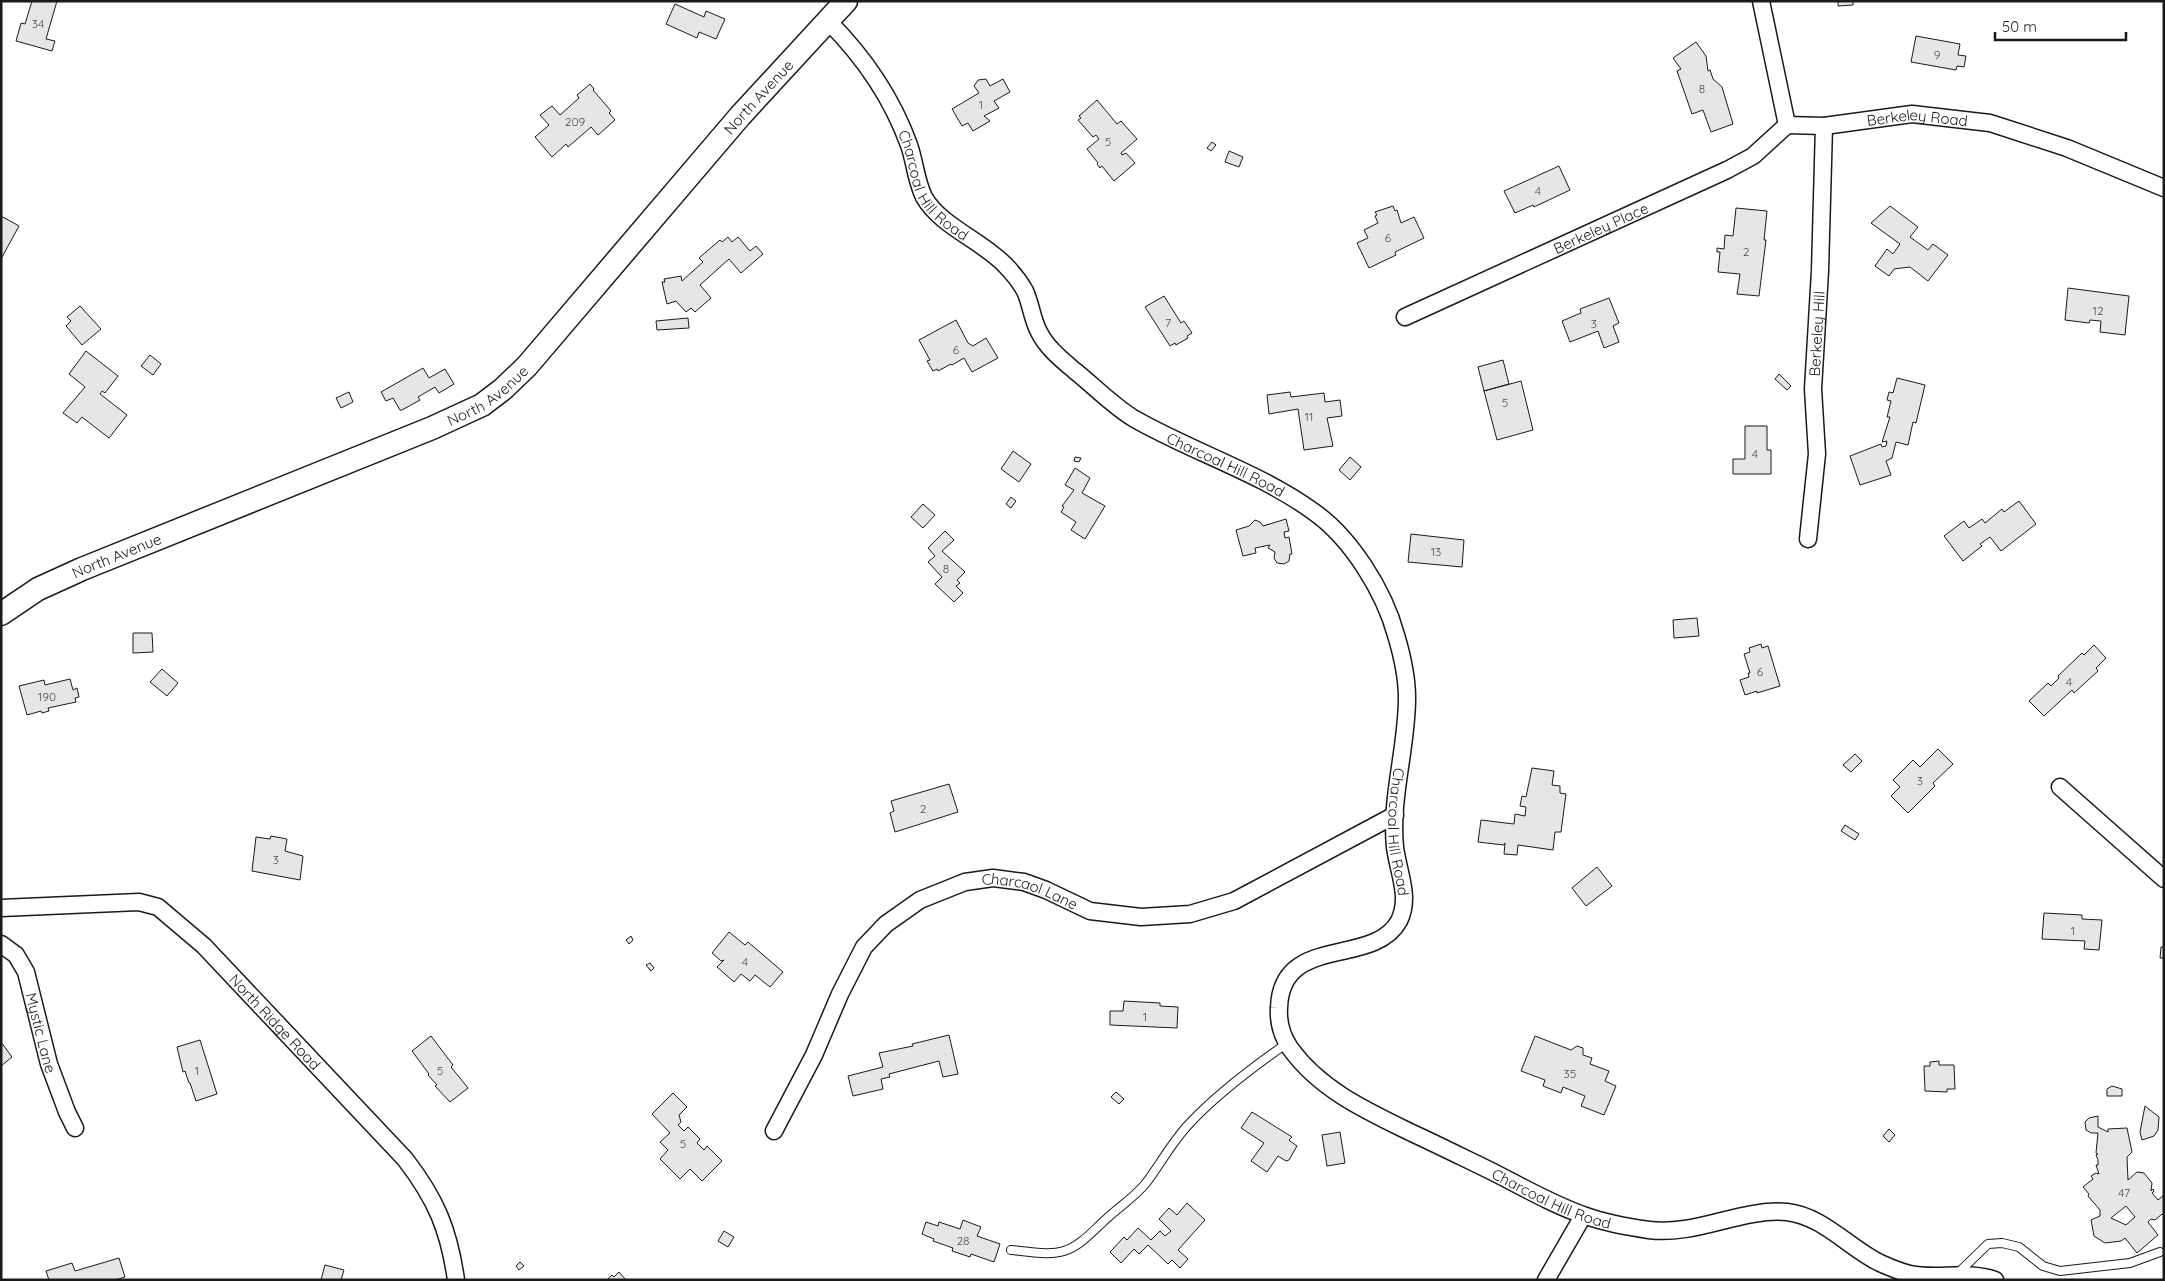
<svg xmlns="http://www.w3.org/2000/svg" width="2165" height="1281" font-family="Quicksand,sans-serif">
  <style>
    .building { fill: #e6e6e6; stroke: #1a1a1a; fill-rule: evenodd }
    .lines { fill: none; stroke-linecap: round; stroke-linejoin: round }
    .lane-casing { stroke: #1a1a1a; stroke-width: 10 }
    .street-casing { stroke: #1a1a1a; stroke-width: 19 }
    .secondary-casing { stroke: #1a1a1a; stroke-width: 25 }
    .lane { stroke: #fff; stroke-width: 8 }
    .street { stroke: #fff; stroke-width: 16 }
    .secondary { stroke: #fff; stroke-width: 22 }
    .labels { text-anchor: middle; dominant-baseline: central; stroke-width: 4; stroke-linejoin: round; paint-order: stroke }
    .number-label { font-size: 12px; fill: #4d4d4d }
    .street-label { font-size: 15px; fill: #1a1a1a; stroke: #fff }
  </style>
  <rect width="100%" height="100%" fill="#fff"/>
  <path class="building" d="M32 1H57L46 39 55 41 52 51 16 41 21 23 25 24Z
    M1838 1H1853V5L1838 6Z
    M675 4 704 17 706 11 725 19 716 39 699 32 697 38 666 24Z
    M1916 36 1960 44 1958 55 1966 56 1964 67 1957 66 1956 70 1911 62Z
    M1696 42 1706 56 1708 71 1710 70 1713 79 1722 87 1733 124 1711 132 1703 110 1692 114 1677 71 1681 69 1673 58Z
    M986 79 990 86 1003 79 1010 92 994 101 999 108 984 116 990 121 973 131 968 123 962 126 952 109 979 93 974 86 978 80Z
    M590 84 594 89 593 90 611 111 609 113 615 120 598 135 591 127 568 147 566 144 552 157 535 137 549 125 540 115 552 106 560 115 579 98 577 95Z
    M1097 100 1117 124 1121 121 1137 139 1121 153 1122 155 1126 153 1135 163 1114 181 1102 166 1100 168 1097 164 1098 163 1087 149 1099 139 1096 135 1093 137 1078 120 1081 118 1079 116Z
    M1212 142 1216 145 1211 151 1207 148Z
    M1229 151 1243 157 1239 167 1225 162Z
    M1559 166 1570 190 1534 207 1533 205 1515 213 1504 191Z
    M1393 206 1395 211 1397 210 1401 223 1414 217 1424 238 1395 252 1396 255 1369 268 1357 243 1368 238 1364 230 1378 223 1375 216 1377 215 1375 212Z
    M1890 206 1918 227 1910 237 1928 250 1933 244 1948 255 1928 281 1910 267 1894 269 1889 276 1875 266 1887 249 1893 254 1900 244 1871 223Z
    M1736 208 1767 211 1764 240H1766L1759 296 1737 294 1740 274 1718 272 1720 252H1717V248L1724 249 1725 235 1733 236Z
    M1 216 19 226 1 259Z
    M728 237 732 242 738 237 750 251 756 246 763 254 741 273 729 259 700 285 711 298 695 312 691 308 686 312 676 301 667 304 662 282H665L664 279 681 276 682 281 703 262 699 258 720 240 722 242Z
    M2068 288 2129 296 2125 335 2100 332 2101 321 2090 320 2089 323 2065 320Z
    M1164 296 1181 323 1184 321 1192 333 1187 336 1188 338 1176 345 1175 343 1170 346 1145 307Z
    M1609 298 1619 323 1613 326 1619 342 1604 348 1598 331 1570 342 1562 321 1581 313 1580 309Z
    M80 306 101 329 82 345 66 326 71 321 67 317Z
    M688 318 689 328 657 330 656 321Z
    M956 320 968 343 973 346 986 338 998 358 972 372 964 358 952 365 951 364 938 371 937 369 933 371 927 361 930 360 919 340Z
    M86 351 118 376 105 393 102 391 100 394 127 415 109 438 82 417 77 423 63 413 85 387 69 374Z
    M150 355 161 364 153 375 141 366Z
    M1503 360 1509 384 1484 391 1478 367Z
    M423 368 429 378 445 369 454 384 439 393 435 387 418 397 420 400 402 410H400L393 398 386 401 381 392Z
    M1779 374 1791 386 1787 390 1775 379Z
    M1897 378 1925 385 1916 423 1913 422 1908 445 1896 442 1892 458 1886 461 1891 475 1860 485 1850 456 1881 444 1882 447 1886 446 1887 441 1882 442 1890 417H1887L1891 401 1887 400 1889 392 1893 393Z
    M1521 381 1533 430 1497 440 1484 391Z
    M349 392 353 402 341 408 336 398Z
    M1290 392 1291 397 1324 393 1325 402 1340 400 1342 416 1327 418 1333 446 1304 450 1298 409 1269 414 1267 395Z
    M1745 426H1767V450H1771V474H1733V459H1745Z
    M1013 451 1031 464 1019 482 1001 469Z
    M1075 457 1081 458 1079 462 1074 461Z
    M1350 457 1361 467 1350 480 1339 470Z
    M1075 468 1090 478 1082 493 1105 506 1085 539 1071 530 1076 522 1061 512 1064 507 1062 506 1074 490 1065 485Z
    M1011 497 1016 501 1011 508 1006 504Z
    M2019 501 2036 524 2001 551 1990 537 1980 544 1982 546 1963 561 1944 536 1964 521 1969 528 1982 519 1985 523 2002 509 2004 512Z
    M923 504 935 515 923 528 911 517Z
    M1286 519 1289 531 1284 532 1285 538 1289 537 1292 554H1290L1289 561 1284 564 1277 563 1274 558 1275 552 1268 548 1270 545 1255 548 1256 553 1243 556 1236 530 1249 526 1255 520 1260 522 1263 526Z
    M945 531 954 540 942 551 965 572 957 580 960 583 956 586 963 593 954 602 935 584 942 577 928 562 935 556 928 548Z
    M1411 534 1464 540 1462 567 1408 562Z
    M1697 618 1699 636 1674 638 1673 620Z
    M133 633H152L153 652 133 653Z
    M1761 644 1762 648 1768 646 1780 686 1757 693V691L1745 695 1740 680 1749 677 1748 673H1750L1744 654 1750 652 1749 648Z
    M2094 645 2106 658 2096 668 2098 671 2074 693 2072 690 2044 716 2029 701 2048 683 2051 686 2059 678 2058 676 2082 653 2084 655Z
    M162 669 178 683 167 696 150 682Z
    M70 679 73 690 77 688 79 697 75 698 76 702 48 708 49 711 42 713 41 711 27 715 19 686 44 680 45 685Z
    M1938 749 1953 764 1933 783 1935 786 1908 813 1891 796 1900 787 1893 780 1913 760 1920 767Z
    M1855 754 1862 761 1851 772 1843 765Z
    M1532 768 1554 771 1552 785 1560 786V793L1566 794 1561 832H1555L1553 850 1518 845 1517 855 1504 854 1505 843 1504 845 1478 842 1481 820 1514 824 1515 814 1525 816 1526 807 1520 806 1522 796 1526 797Z
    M949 784 958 812 895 832 890 813 894 811 891 801Z
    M1845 825 1859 834 1855 840 1841 831Z
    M271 836 287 839 285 851 303 856 300 880 252 871 256 837 270 839Z
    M1597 867 1612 886 1586 906 1572 888Z
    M2044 913 2082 915V919L2102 920 2099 950 2084 949 2085 941 2042 939Z
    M729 932 745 945 748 942 783 972 770 987 755 975 750 981 741 974 734 982 717 967 724 960 721 961 712 953Z
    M631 936 633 940 629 944 626 940Z
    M2161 947H2164V958H2160Z
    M650 963 654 968 651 971 646 965Z
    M1124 1001 1160 1003V1006L1178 1007 1177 1028 1110 1025V1011H1123Z
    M949 1035 958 1074 943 1077 939 1061 889 1074 890 1077 881 1079 883 1089 853 1096 848 1076 883 1067 879 1053 913 1046 912 1044Z
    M431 1036 453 1065 451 1067 468 1088 450 1102 435 1086 437 1085 428 1075 429 1074 412 1051Z
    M1535 1036 1571 1050 1577 1046 1583 1048V1055L1592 1058 1590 1064 1609 1071 1605 1081 1616 1086 1604 1115 1581 1106 1585 1096 1563 1087 1561 1093 1543 1086 1545 1080 1521 1071Z
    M200 1040 217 1094 196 1101 190 1083H189L185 1071 183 1072 177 1047Z
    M1 1042 12 1057 1 1066Z
    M1939 1061V1065H1954L1955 1089H1947V1092L1925 1091 1924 1066H1930V1062Z
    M2112 1086 2122 1089V1096H2107V1089Z
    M1116 1092 1124 1099 1119 1104 1111 1097Z
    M673 1093 687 1107 679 1115 681 1122 678 1125 684 1131 688 1127 700 1139 697 1143 704 1150 707 1146 722 1161 702 1181 690 1169 680 1179 660 1159 668 1150 660 1142 670 1133 652 1114Z
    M2145 1106 2159 1117 2158 1130 2154 1136 2142 1140 2140 1132Z
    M1252 1112 1292 1137 1289 1140 1297 1146 1289 1160 1286 1161 1278 1156 1267 1172 1251 1161 1264 1143 1241 1128Z
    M2098 1116V1127L2108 1132V1129L2127 1128 2132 1152 2127 1157 2128 1180 2137 1172 2144 1173 2152 1183 2151 1191 2153 1189 2154 1191 2152 1193 2158 1200 2164 1195V1216L2162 1214 2155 1220 2151 1219 2148 1222 2158 1235 2137 1253 2125 1238 2121 1241 2105 1243 2094 1236 2091 1220 2100 1216V1210L2088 1196 2089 1194 2083 1187 2093 1179 2091 1176 2096 1173 2099 1174 2096 1165H2098V1160L2096 1155 2098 1154 2096 1153 2098 1133H2091L2086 1130 2085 1122 2089 1118ZM2126 1206 2135 1217 2126 1225 2111 1218Z
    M1889 1129 1895 1135 1889 1142 1883 1136Z
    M1340 1132 1345 1163 1327 1166 1322 1135Z
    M1187 1203 1205 1220 1178 1250 1188 1259 1180 1268 1172 1260 1168 1264 1148 1245 1139 1254 1134 1249 1121 1263 1110 1252 1124 1237 1127 1240 1138 1228 1151 1240 1160 1231 1165 1236 1171 1231 1159 1219 1169 1208 1177 1215Z
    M963 1220 981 1227 977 1236 1000 1244 994 1262 971 1254 970 1257 952 1251 953 1248 933 1241 934 1239 922 1234 926 1222 938 1226 939 1222 960 1229Z
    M724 1231 734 1237 728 1247 718 1241Z
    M119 1258 125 1277 115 1280H49L46 1271 72 1263 75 1271Z
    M520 1262 524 1266 519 1270 516 1266Z
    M325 1265 344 1270 341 1280H321Z
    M619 1272 626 1280H607L612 1275 614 1277Z"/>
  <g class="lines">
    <defs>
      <path id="lane" d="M1011 1250C1028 1251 1048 1256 1064 1251 1080 1246 1092 1232 1104 1221 1117 1208 1134 1198 1146 1183 1161 1163 1172 1142 1189 1124 1216 1095 1253 1067 1286 1044
        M1958 1273 1988 1244 2002 1243 2019 1247 2043 1266 2060 1271 2130 1263 2160 1252"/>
      <g id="street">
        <path d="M1761 1 1787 125"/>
        <path id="s1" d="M828 21C863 56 892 98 909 145 915 162 916 181 924 197 940 226 983 241 1006 266 1013 273 1020 282 1025 291 1031 304 1032 319 1039 332 1047 348 1061 359 1075 371 1094 386 1112 405 1133 418 1192 452 1259 472 1314 512 1351 538 1384 591 1396 635 1402 655 1407 677 1407 698 1407 748 1390 798 1395 847 1398 872 1411 897 1399 921 1373 968 1281 933 1279 1008 1278 1022 1282 1036 1290 1048 1320 1090 1367 1111 1412 1133 1438 1145 1464 1158 1489 1170 1521 1186 1553 1205 1586 1216 1606 1223 1628 1227 1649 1230 1696 1236 1741 1208 1787 1212 1823 1216 1849 1248 1880 1263 1889 1267 1901 1272 1910 1274 1938 1280 1966 1270 1995 1280"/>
        <path id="s2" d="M1787 125 1824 126 1912 114 1990 123 2067 148 2164 188"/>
        <path id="s3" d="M1405 317 1727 170 1753 156 1787 125"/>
        <path id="s4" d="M1808 539 1817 454 1813 389 1820 271 1824 126"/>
        <path d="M2060 787 2164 879"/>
        <path id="s5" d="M1 908 139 902 158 907 204 946 405 1159C436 1199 449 1230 456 1280"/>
        <path id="s6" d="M1 944 16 955 26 972 49 1064 67 1112 75 1128"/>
        <path id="s7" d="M774 1131 814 1055 840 994 864 947 886 924 920 900 965 882 993 878 1024 882 1046 890 1090 911 1141 917 1190 914 1234 901 1395 815"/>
        <path d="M1546 1280 1583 1216"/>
      </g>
      <g id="secondary">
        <path id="s8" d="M1 614 38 589 82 569 432 428 482 405 503 389 527 366 740 116 846 1"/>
      </g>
    </defs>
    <use href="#lane" class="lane-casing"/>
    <use href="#street" class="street-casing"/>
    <use href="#secondary" class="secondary-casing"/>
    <use href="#lane" class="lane"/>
    <use href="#street" class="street"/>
    <use href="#secondary" class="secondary"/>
  </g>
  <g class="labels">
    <g class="number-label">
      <text x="38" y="23">34</text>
      <text x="1937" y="54">9</text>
      <text x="1702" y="88">8</text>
      <text x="981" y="104">1</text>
      <text x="575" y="121">209</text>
      <text x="1108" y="141">5</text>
      <text x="1538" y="190">4</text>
      <text x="1388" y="237">6</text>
      <text x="1746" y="251">2</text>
      <text x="2098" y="310">12</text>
      <text x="1168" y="322">7</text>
      <text x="1594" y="323">3</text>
      <text x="956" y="349">6</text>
      <text x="1505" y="402">5</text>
      <text x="1309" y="416">11</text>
      <text x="1755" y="453">4</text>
      <text x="1436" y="551">13</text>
      <text x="946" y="568">8</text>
      <text x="1760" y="671">6</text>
      <text x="2069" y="681">4</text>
      <text x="47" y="696">190</text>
      <text x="1920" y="780">3</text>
      <text x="923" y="808">2</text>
      <text x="276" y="859">3</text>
      <text x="2073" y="930">1</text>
      <text x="745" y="961">4</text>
      <text x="1145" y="1016">1</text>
      <text x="197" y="1070">1</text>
      <text x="440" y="1070">5</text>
      <text x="1570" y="1073">35</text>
      <text x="683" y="1143">5</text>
      <text x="2124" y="1192">47</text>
      <text x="963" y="1240">28</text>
    </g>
    <g class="street-label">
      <text stroke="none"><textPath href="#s8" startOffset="940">North Avenue</textPath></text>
      <text stroke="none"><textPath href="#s2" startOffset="131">Berkeley Road</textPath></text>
      <text stroke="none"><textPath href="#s1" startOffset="198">Charcoal Hill Road</textPath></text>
      <text stroke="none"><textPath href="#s3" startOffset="215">Berkeley Place</textPath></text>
      <text stroke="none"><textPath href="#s4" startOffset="206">Berkeley Hill</textPath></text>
      <text stroke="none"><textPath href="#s8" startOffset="535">North Avenue</textPath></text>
      <text stroke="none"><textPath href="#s1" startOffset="618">Charcoal Hill Road</textPath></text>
      <text stroke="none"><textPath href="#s8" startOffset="130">North Avenue</textPath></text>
      <text stroke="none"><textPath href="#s1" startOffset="1068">Charcoal Hill Road</textPath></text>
      <text stroke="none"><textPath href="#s7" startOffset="394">Charcaol Lane</textPath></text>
      <text stroke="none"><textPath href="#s5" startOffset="322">North Ridge Road</textPath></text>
      <text stroke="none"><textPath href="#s6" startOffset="101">Mystic Lane</textPath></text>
      <text stroke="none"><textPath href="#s1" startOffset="1666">Charcoal Hill Road</textPath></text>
    </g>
  </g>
  <rect width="2165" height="1281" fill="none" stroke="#1a1a1a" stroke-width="5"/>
  <path d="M1995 32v8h131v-8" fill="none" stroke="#1a1a1a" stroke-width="2.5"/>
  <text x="2002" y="32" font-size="15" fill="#1a1a1a" stroke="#ffffff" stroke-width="4" paint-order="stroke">50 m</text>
</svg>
